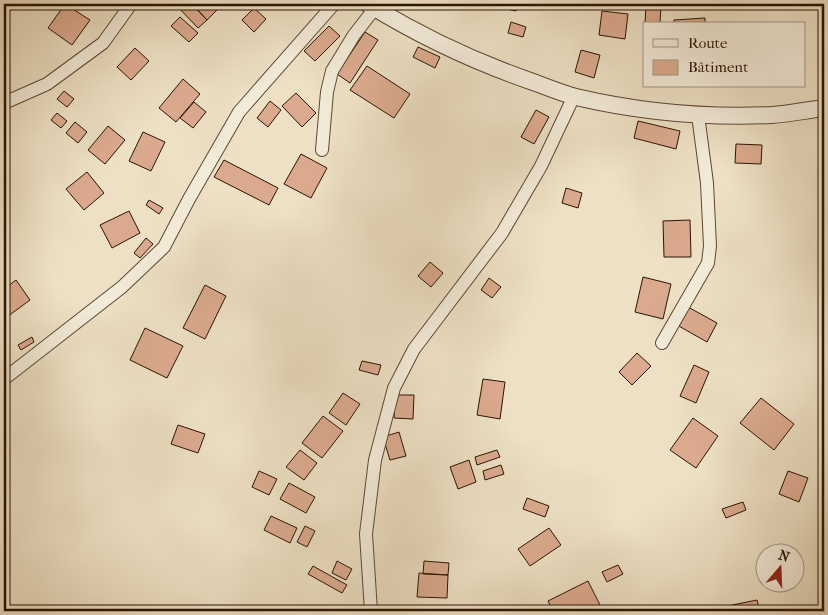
<svg xmlns="http://www.w3.org/2000/svg" width="828" height="615" font-family="'IM FELL French Canon',serif">
  <style>
    .building { fill: #dbaa8e; stroke: #2b1304 }
    .lines { fill: none; stroke-linecap: round; stroke-linejoin: round }
    .minor-casing { stroke: #5c4634; stroke-width: 14 }
    .tertiary-casing { stroke: #5c4634; stroke-width: 18 }
    .minor { stroke: #f3ebd9; stroke-width: 12 }
    .tertiary { stroke: #f3ebd9; stroke-width: 16 }
  </style>
  <rect width="100%" height="100%" fill="#ede0c4"/>
  <filter id="stains"><feTurbulence type="fractalNoise" baseFrequency=".004" numOctaves="4"/><feColorMatrix values="0 0 0 0 .2 0 0 0 0 .09 0 0 0 0 .02 0 0 0 .5 -.17"/></filter>
  <radialGradient id="worn" r=".72"><stop offset=".6" stop-color="#630" stop-opacity="0"/><stop offset="1" stop-color="#630" stop-opacity=".3"/></radialGradient>
  <path class="building" d="M65 4 90 20 72 45 48 28Z
    M175 4H192L207 20 198 28Z
    M192 4H211L217 10 207 20Z
    M498 4H517L516 11 497 7Z
    M646 4H661L660 24H645Z
    M254 8 266 19 254 32 242 20Z
    M602 11 628 14 625 39 599 35Z
    M180 17 198 33 189 42 171 26Z
    M705 18V24H674V20Z
    M511 22 526 27 523 37 508 33Z
    M329 26 340 36 315 61 304 51Z
    M365 32 378 40 350 83 337 74Z
    M418 47 440 57 435 68 413 57Z
    M135 48 149 61 131 80 117 67Z
    M581 50 600 55 594 78 575 72Z
    M367 66 410 94 394 118 350 90Z
    M183 79 200 94 176 122 159 108Z
    M64 91 74 99 67 107 57 99Z
    M296 93 316 113 302 127 282 106Z
    M270 101 281 110 268 127 257 118Z
    M194 102 206 112 193 128 180 118Z
    M536 110 549 117 534 144 521 137Z
    M57 113 67 121 61 128 51 120Z
    M638 121 680 131 676 149 634 138Z
    M75 122 87 132 78 143 66 133Z
    M108 126 125 140 105 164 88 150Z
    M143 132 165 142 151 171 129 161Z
    M736 144 762 145 761 164 735 163Z
    M301 154 327 168 311 198 284 184Z
    M224 160 278 188 269 205 214 177Z
    M87 172 104 193 84 210 66 189Z
    M566 188 582 193 578 208 562 203Z
    M149 200 163 208 159 214 146 205Z
    M129 211 140 233 112 248 100 225Z
    M690 220 691 257H664L663 221Z
    M146 238 153 244 140 258 134 253Z
    M430 262 443 273 431 287 418 276Z
    M643 277 671 284 663 319 635 312Z
    M489 278 501 287 492 298 481 290Z
    M16 280 30 300 7 317 4 312V289Z
    M205 285 226 296 205 339 183 328Z
    M688 307 717 323 707 342 677 325Z
    M145 328 183 346 167 378 130 360Z
    M32 337 34 342 21 350 18 345Z
    M637 353 651 366 632 385 619 372Z
    M362 361 381 365 378 375 359 370Z
    M694 365 709 372 696 403 680 396Z
    M483 379 505 382 500 419 477 415Z
    M343 393 360 404 346 425 329 413Z
    M395 395H414L413 419 394 418Z
    M761 398 794 424 774 450 740 423Z
    M323 416 343 431 322 458 302 443Z
    M693 418 718 436 696 468 670 450Z
    M178 425 205 434 198 453 171 444Z
    M399 432 406 456 390 460 383 437Z
    M300 450 317 463 304 480 286 467Z
    M497 450 500 457 477 465 475 457Z
    M469 460 476 482 458 489 450 467Z
    M501 465 504 474 485 480 483 471Z
    M259 471 277 479 269 495 252 487Z
    M788 471 808 478 799 502 779 494Z
    M289 483 315 497 306 513 280 499Z
    M527 498 549 506 545 517 523 509Z
    M743 502 746 510 726 518 722 509Z
    M271 516 297 528 290 543 264 530Z
    M305 526 315 531 307 547 297 542Z
    M549 528 561 545 530 566 518 549Z
    M337 561 352 569 346 580 332 573Z
    M424 561 449 563 448 575 423 574Z
    M618 565 623 574 607 582 602 572Z
    M313 566 347 585 342 593 308 574Z
    M419 573 448 575 447 598 417 597Z
    M588 581 602 609 597 611H553L548 601Z
    M757 600 760 611H733L732 605Z
    M289 606 299 611H286Z"/>
  <g class="lines">
    <defs>
      <path id="minor" d="M4 103 47 84 103 43 131 4
        M322 150 327 92 332 71 354 35 375 8
        M662 343 708 263 710 246 707 183 698 115
        M4 379 122 287 164 247 189 199 239 112 334 4
        M371 611 366 534 375 460 394 388 414 349 502 233 541 166 574 96"/>
      <path id="tertiary" d="M368 4C420 36 475 62 533 82 547 87 561 93 576 97 640 112 706 118 772 115 789 114 807 110 824 108"/>
    </defs>
    <use href="#minor" class="minor-casing"/>
    <use href="#tertiary" class="tertiary-casing"/>
    <use href="#minor" class="minor"/>
    <use href="#tertiary" class="tertiary"/>
  </g>
  <rect width="828" height="615" fill="none" stroke="#ede0c4" stroke-width="20"/>
  <rect x="5" y="5" width="818" height="605" fill="none" stroke="#2b1304" stroke-width="2.5"/>
  <rect x="10" y="10" width="808" height="595" fill="none" stroke="#2b1304"/>
  <rect x="643" y="22" width="162" height="65" fill="#f3ebd9" stroke="#a39584"/>
  <rect x="653" y="39" width="25" height="8" fill="#f3ebd9" stroke="#a39584"/>
  <text x="688" y="48" font-size="15" fill="#2b1304">Route</text>
  <rect x="653" y="60" width="25" height="15" fill="#dbaa8e" stroke="#a39584"/>
  <text x="688" y="72" font-size="15" fill="#2b1304">Bâtiment</text>
  <g transform="translate(780 568) rotate(19)"><circle r="24" fill="#f3ebd9" stroke="#a39584"/>
  <path d="M0-4L9 19L0 12L-9 19Z" fill="#8f2418"/>
  <text y="-8" font-size="14" font-weight="bold" text-anchor="middle" fill="#2b1304">N</text>
  </g>
  <rect width="100%" height="100%" filter="url(#stains)"/>
  <rect width="100%" height="100%" fill="url(#worn)"/>
</svg>
